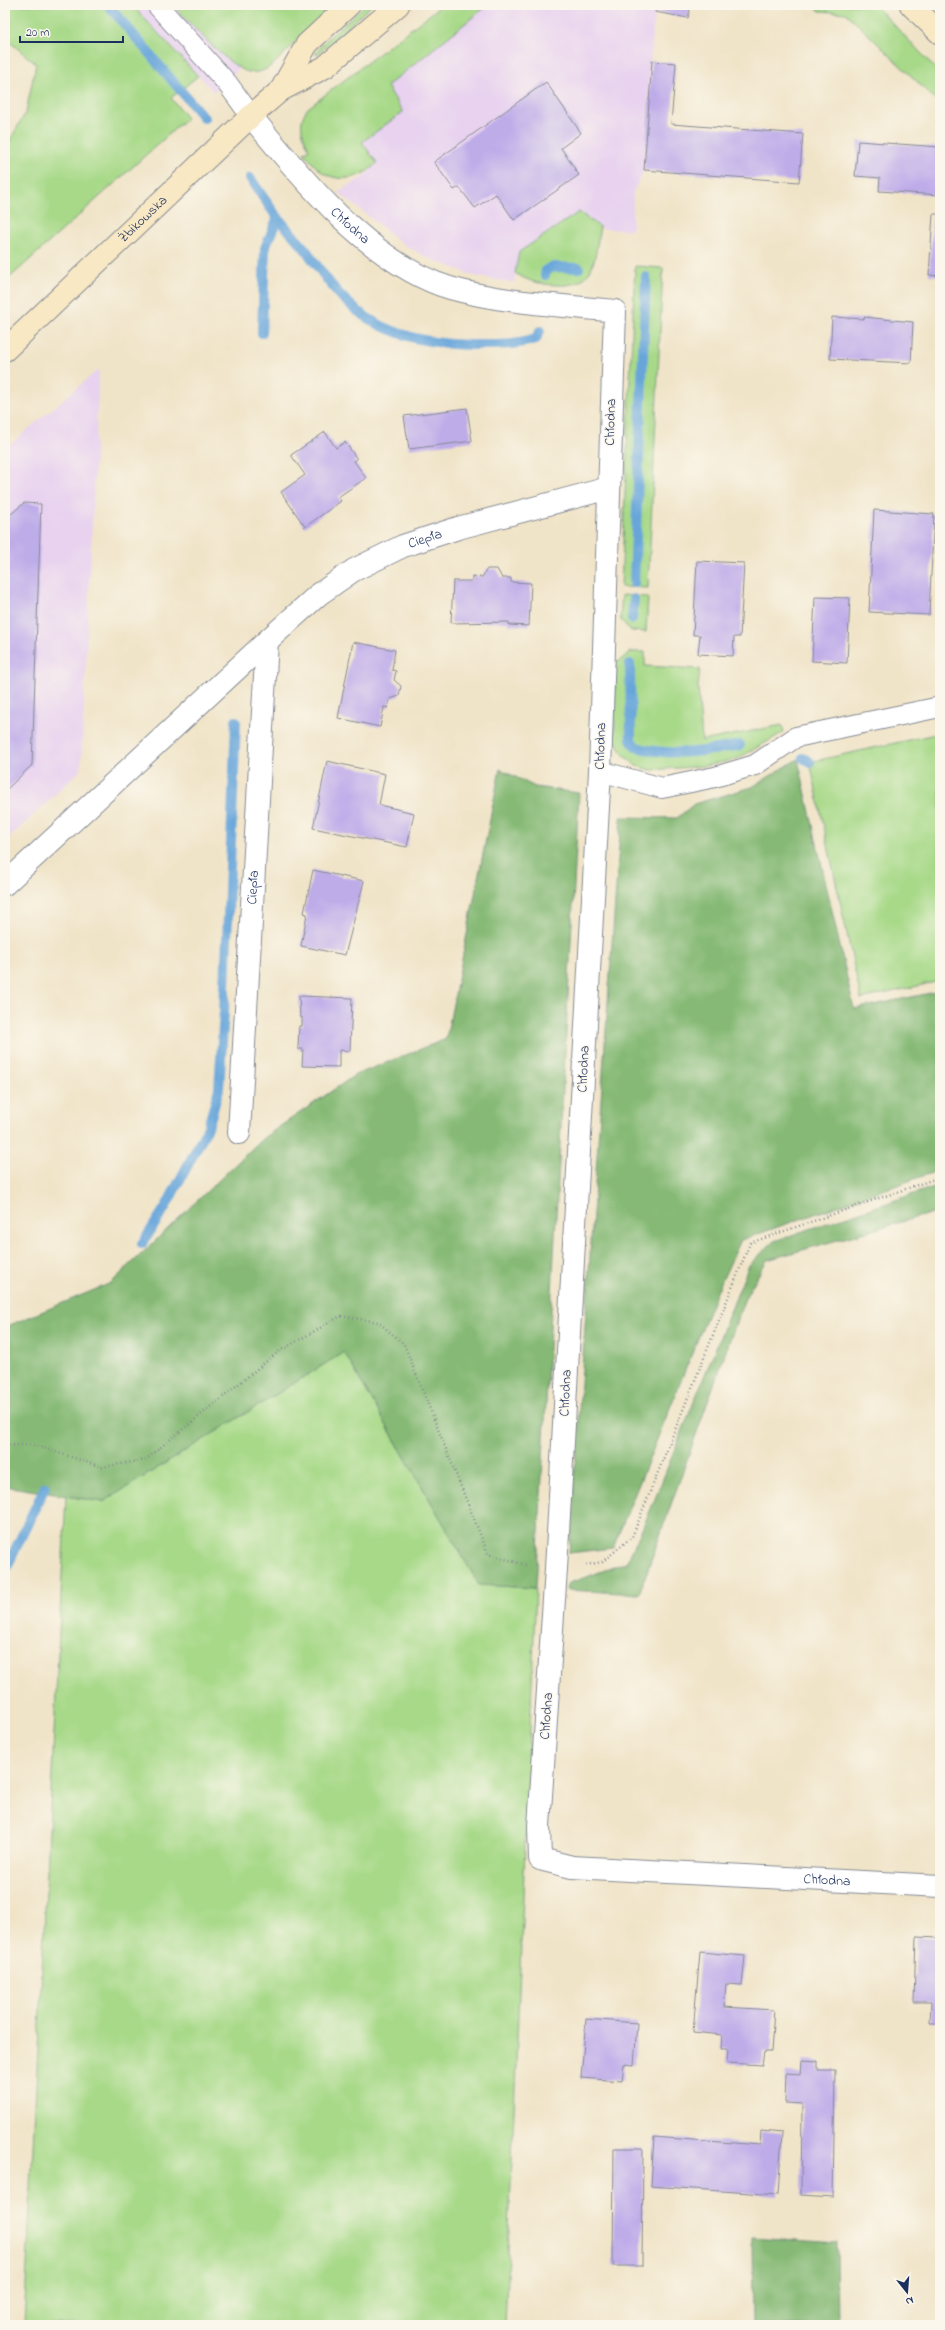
<svg xmlns="http://www.w3.org/2000/svg" width="945" height="2330" font-family="'Indie Flower',sans-serif">
  <style>
    .built { fill: #e8d2ef }
    .green { fill: #a7d988; stroke: #618473 }
    .forest { fill: #85b974; stroke: #507469 }
    .lines { fill: none; stroke-linecap: round; stroke-linejoin: round }
    .stream { stroke: #68a6da; stroke-width: 10 }
    .building { fill: #beace9 }
    .service-casing { stroke: #868a93; stroke-width: 22 }
    .minor-casing { stroke: #868a93; stroke-width: 24 }
    .secondary-casing { stroke: #868a93; stroke-width: 24 }
    .path { stroke: #868a93; stroke-width: 2.5; stroke-dasharray: 1 3; stroke-linecap: butt }
    .service { stroke: #fff; stroke-width: 20 }
    .minor { stroke: #fff; stroke-width: 22 }
    .secondary { stroke: #f8e8c3; stroke-width: 22 }
    .labels { text-anchor: middle; dominant-baseline: central; stroke-width: 3; stroke-linejoin: round; paint-order: stroke }
    .street-label { font-size: 14px; fill: #1b2f5e; stroke: #fbf7ec }
  </style>
  <rect width="100%" height="100%" fill="#fbf7ec"/>
  <filter id="ink" filterUnits="userSpaceOnUse"><feTurbulence type="fractalNoise" baseFrequency=".025" numOctaves="2"/><feDisplacementMap in="SourceGraphic" scale="8" xChannelSelector="R" yChannelSelector="G"/><feConvolveMatrix kernelMatrix="1 2 1 2 8 2 1 2 1" color-interpolation-filters="sRGB"/></filter>
  <filter id="wash" filterUnits="userSpaceOnUse"><feTurbulence type="fractalNoise" baseFrequency=".012" numOctaves="4" result="noise"/><feDisplacementMap in="SourceGraphic" scale="16" xChannelSelector="R" yChannelSelector="G"/><feGaussianBlur stdDeviation="0.9" result="paint"/><feColorMatrix in="noise" values="0 0 0 0 0 0 0 0 0 0 0 0 0 0 0 0 0 1.4 0 .05"/><feComposite in="paint" operator="in"/></filter>
  <g filter="url(#wash)">
    <rect width="100%" height="100%" fill="#f0e4c8"/>
    <path class="built" d="M132 5H307L214 92Z
      M488 5H657L652 35 644 170 633 192 632 230 603 229 578 212 519 252 514 283 475 276 428 258 403 244 338 192 365 176 377 163 361 142 403 112 387 86Z
      M99 369 81 770 5 842V449Z"/>
    <path class="green" d="M5 5H132L198 76 171 98 187 118 5 282V149L26 112 36 64 5 38Z
      M172 5 192 6 332 5 274 64C267 69 259 74 249 72 230 69 188 20 172 5Z
      M365 5H372L317 55 315 54 323 43Z
      M442 5H488L387 86 403 112 362 142 377 163C363 178 340 184 322 172 315 167 309 159 304 153L309 149C302 134 297 122 308 108Z
      M813 5H875L940 73V104L846 13 820 11Z
      M579 212 600 227C594 261 596 288 554 285 539 284 527 281 515 273L519 252Z
      M635 266 663 268 648 588 621 587Z
      M622 595 648 597 646 632 631 631 620 619Z
      M631 652H645V666L700 669 698 687 702 741 782 725 784 732 737 759 706 766 651 770 636 766 621 752 614 738 616 663Z
      M940 733V981L861 999 810 762Z
      M344 1352 479 1585 536 1588 505 2325H24L66 1496 103 1502Z"/>
    <path class="forest" d="M798 759 854 1009 940 991V1170L741 1240 719 1287 613 1548 569 1553 621 817 677 818 694 804 752 787Z
      M500 769 535 787 579 793 536 1588 479 1585 344 1352 103 1502 5 1486V1327L111 1283 263 1138 355 1075 446 1039Z
      M940 1185V1211L767 1260 745 1298 639 1594 566 1590 567 1584 627 1562 650 1511 749 1265 774 1241Z
      M752 2237 837 2243 838 2325H753Z"/>
    <g class="lines">
      <path class="stream" d="M108 5 204 118
        M250 178C259 191 268 205 278 218 287 229 297 239 306 250 318 267 329 285 345 300 378 333 425 344 470 345 493 345 515 346 536 339L540 331
        M545 275 546 270 552 267 579 268
        M262 333 265 248 278 217
        M634 583 646 277
        M632 619 634 599
        M630 664 631 740 636 747C671 757 705 752 740 745
        M803 758 810 762
        M142 1244 165 1208 208 1127 219 1089 224 1012 236 721
        M5 1571 45 1487"/>
    </g>
    <g id="blocks">
      <path class="building" d="M657 5H691L688 18 655 12Z
        M652 61 676 63 671 124 803 134 799 182 644 170Z
        M546 82 581 133 561 148 579 175 514 220 496 194 475 208 459 187 454 190 434 162Z
        M858 141 940 147V195L879 191 880 178 855 176Z
        M933 214H940V276L929 275Z
        M832 317 864 319V317L913 322 911 363 830 359Z
        M467 408 472 441 409 449 404 416Z
        M325 432 336 448 345 442 357 459 354 461 366 478 338 497 341 501 305 527 281 492 305 475 291 455Z
        M24 503 41 504 32 765 5 791V519Z
        M874 510 934 514 929 615 869 612Z
        M697 561 744 563 740 637H734L733 656 698 654 700 635H693Z
        M487 569H497L502 578H511V582L531 583 529 626 509 625V622L451 623 453 581H472V576L482 577Z
        M815 597 850 598 847 663 812 661Z
        M353 642 395 650 392 670 396 671 394 680 401 686 399 696 390 699 388 708 384 707 380 727 338 718Z
        M327 761 385 774 379 805 414 813 407 847 313 828Z
        M313 870 364 881 345 955 301 946 307 914 304 913Z
        M299 996 352 998 350 1051 339 1050V1067L302 1066 303 1049H298L299 1026H302V1017H300Z
        M916 1937 940 1938V2023H930L931 2002H914Z
        M700 1952 745 1956 742 1985 726 1984 724 2007 774 2010 771 2052H764L762 2065 727 2063 728 2049H721L722 2035 693 2032Z
        M586 2019 637 2023 634 2065 624 2064 622 2081 581 2078Z
        M802 2060 818 2061V2070H835L833 2197 801 2195 802 2104 785 2103 786 2073 801 2074Z
        M761 2131 782 2133 778 2195 651 2186 654 2137 760 2145Z
        M614 2148H643L642 2266H613Z"/>
    </g>
  </g>
  <g filter="url(#ink)">
    <use href="#blocks" fill-opacity="0" stroke="#868a93" stroke-width="1"/>
    <g class="lines">
      <defs>
        <path id="service" d="M157 5 227 83 251 116
          M600 771 662 788 715 777 755 765 796 737 940 707"/>
        <g id="minor">
          <path id="s1" d="M251 116C300 177 372 265 450 288 503 303 560 305 615 311L600 771 556 1569 539 1826 540 1859 572 1867 940 1886"/>
          <path d="M5 884 267 641"/>
          <path id="s2" d="M239 1133 267 641 318 595 354 570 403 546 458 528 609 488"/>
        </g>
        <g id="secondary">
          <path d="M911 5 940 33"/>
          <path d="M281 90 307 44 349 5"/>
          <path id="s3" d="M5 350 251 116 281 90 325 67 398 5"/>
        </g>
      </defs>
      <use href="#service" class="service-casing"/>
      <use href="#minor" class="minor-casing"/>
      <use href="#secondary" class="secondary-casing"/>
      <path class="path" d="M621 6V5
        M5 1445H34L102 1467 145 1460 278 1352 341 1316 378 1322 404 1344 488 1554 526 1565
        M586 1565 602 1562 632 1537 750 1243 940 1177"/>
      <use href="#service" class="service"/>
      <use href="#minor" class="minor"/>
      <use href="#secondary" class="secondary"/>
    </g>
  </g>
  <g class="labels">
    <g class="street-label">
      <text stroke="none"><textPath href="#s3" startOffset="190">Żbikowska</textPath></text>
      <text stroke="none"><textPath href="#s1" startOffset="148">Chłodna</textPath></text>
      <text transform="translate(611 422) rotate(-88)">Chłodna</text>
      <text stroke="none"><textPath href="#s2" startOffset="683">Ciepła</textPath></text>
      <text transform="translate(601 746) rotate(-88)">Chłodna</text>
      <text stroke="none"><textPath href="#s2" startOffset="246">Ciepła</textPath></text>
      <text transform="translate(584 1069) rotate(-87)">Chłodna</text>
      <text transform="translate(566 1393) rotate(-87)">Chłodna</text>
      <text transform="translate(547 1716) rotate(-86)">Chłodna</text>
      <text stroke="none"><textPath href="#s1" startOffset="2272">Chłodna</textPath></text>
    </g>
  </g>
  <rect width="945" height="2330" fill="none" stroke="#fbf7ec" stroke-width="20"/>
  <g transform="translate(907 2292) rotate(163)" stroke="#fbf7ec" stroke-width="3" paint-order="stroke">
  <path d="M0-3L7 15L0 10L-7 15Z" fill="#1b2f5e"/>
  <text y="-6" font-size="11" font-weight="bold" text-anchor="middle" fill="#1b2f5e">N</text>
  </g>
  <path d="M20 36v6h103v-6" fill="none" stroke="#1b2f5e" stroke-width="2"/>
  <text x="26" y="36" font-size="12" fill="#1b2f5e" stroke="#fbf7ec" stroke-width="3" paint-order="stroke">20 m</text>
</svg>
